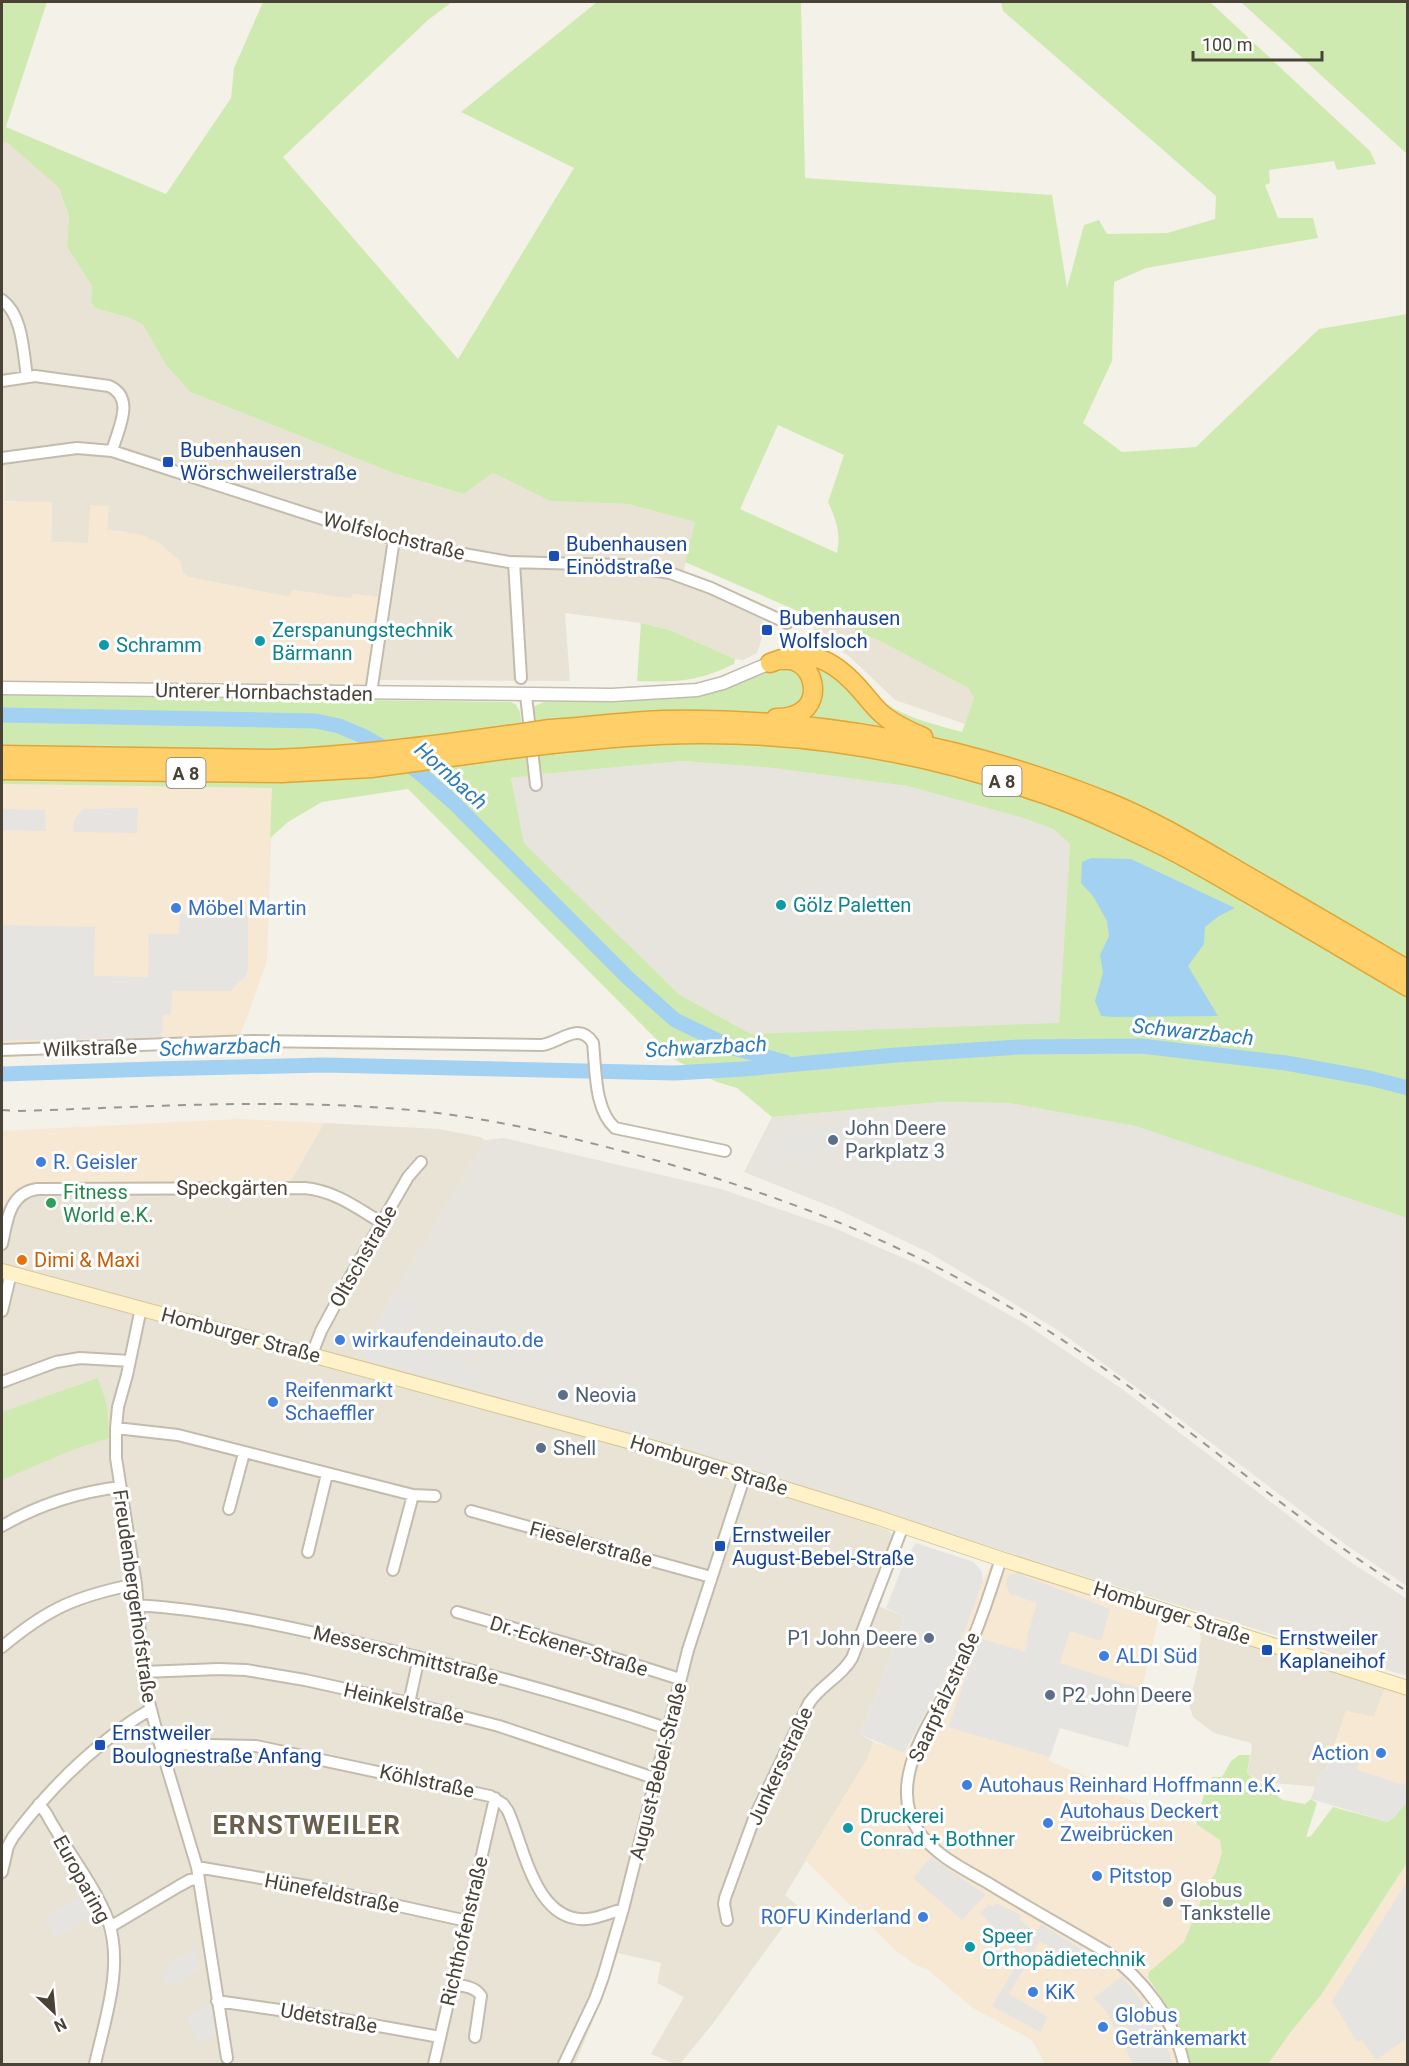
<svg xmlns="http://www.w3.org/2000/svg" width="1409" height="2066" font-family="Roboto,sans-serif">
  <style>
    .residential { fill: #e9e3d6 }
    .commercial { fill: #f7e8d3 }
    .industrial { fill: #e7e3dd }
    .green { fill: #cfeab0; fill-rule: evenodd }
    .parking { fill: #e6e4e0 }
    .water { fill: #a3d1f2 }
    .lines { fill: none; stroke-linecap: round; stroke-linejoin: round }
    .river { stroke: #a3d1f2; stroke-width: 15 }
    .minor-casing { stroke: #c3bcad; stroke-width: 14 }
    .tertiary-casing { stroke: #c3bcad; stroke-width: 15 }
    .secondary-casing { stroke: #d6c697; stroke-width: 16 }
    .motorway-casing { stroke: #e1a535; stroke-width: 21 }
    .minor { stroke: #fff; stroke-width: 10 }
    .tertiary { stroke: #fff; stroke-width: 12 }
    .secondary { stroke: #fff2c8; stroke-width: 14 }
    .motorway { stroke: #ffcf69; stroke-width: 18 }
    .rail { stroke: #979797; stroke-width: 2; stroke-dasharray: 8 8; stroke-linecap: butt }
    .motorway-bridge-casing { stroke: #e1a535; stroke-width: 21; stroke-linecap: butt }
    .motorway-bridge { stroke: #ffcf69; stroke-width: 18 }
    .transit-dot { fill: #1a4fb4; stroke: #fff; stroke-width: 2 }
    .culture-dot { fill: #0f9aa8; stroke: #fff; stroke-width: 2 }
    .shop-dot { fill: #3f7fe0; stroke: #fff; stroke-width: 2 }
    .service-dot { fill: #5c6f8a; stroke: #fff; stroke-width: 2 }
    .leisure-dot { fill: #2e9e5b; stroke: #fff; stroke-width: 2 }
    .food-dot { fill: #e8710a; stroke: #fff; stroke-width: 2 }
    .labels { text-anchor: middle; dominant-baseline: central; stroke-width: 6; stroke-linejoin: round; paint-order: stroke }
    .shield { fill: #fff; stroke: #7f7b73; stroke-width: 1.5 }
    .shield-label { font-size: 18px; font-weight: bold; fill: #484237 }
    .transit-label { font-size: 20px; fill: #164399; stroke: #fff; text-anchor: start }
    .street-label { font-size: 20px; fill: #484237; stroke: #fff }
    .culture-label { font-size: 20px; fill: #0d838f; stroke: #fff; text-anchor: start }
    .shop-label { font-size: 20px; fill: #366cbe; stroke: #fff; text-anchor: start }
    .service-label { font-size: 20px; fill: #4e5e75; stroke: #fff; text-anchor: start }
    .leisure-label { font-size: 20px; fill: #27864d; stroke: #fff; text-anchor: start }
    .food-label { font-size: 20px; fill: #c56008; stroke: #fff; text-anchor: start }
    .water-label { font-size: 21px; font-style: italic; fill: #2c7bb8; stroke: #fff }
    .district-label { font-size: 26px; font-weight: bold; letter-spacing: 1.5px; fill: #6b604d; stroke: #fff }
  </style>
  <rect width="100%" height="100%" fill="#f4f1e8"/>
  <path class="residential" d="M2 142H8L59 188 69 216 67 247 92 286 91 304 95 308 130 318 143 325 166 365 190 392 393 473 462 494 493 473 550 501 628 504 695 522 681 582 754 612 762 618 765 629 757 653 743 660 735 659 670 630 641 623 565 613 570 681 380 680 390 599 353 594 351 599 293 590 290 597 188 577 126 532 107 530 108 506 88 543 51 542 52 503 5 501V467H2Z
    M813 618 830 619 878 640 968 688 974 698 965 724 895 700 850 657 814 630Z
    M324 1123 439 1129 480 1137 485 1140 349 1370 649 1452 888 1530 893 1535 867 1602 904 1616 874 1702 859 1734 874 1742 866 1761 785 1895 798 1906 714 2022 680 2064H675L651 2054 684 1997 657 1983 661 1963 618 1953 600 2004 575 2064H2V1209L4 1210 10 1197 18 1190 30 1183 70 1186 289 1184Z
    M1200 1631 1260 1646 1385 1688 1374 1717 1346 1711 1320 1787 1262 1782 1247 1773 1252 1749 1251 1743 1214 1733 1193 1717 1189 1704 1198 1668 1194 1661 1201 1641Z"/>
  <path class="commercial" d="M2 467H5V502H52L51 542 88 543 90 505 109 506 107 530 142 535 159 543 180 561 183 573 188 577 290 597 292 590 351 599 353 594 380 598 365 688 2 682Z
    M2 784 273 788 267 961 236 1048 2 1054Z
    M238 1119 324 1123 289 1184 70 1186 30 1183 18 1189 10 1197 4 1210 2 1209V1131Z
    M992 1563 1029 1573 1159 1617 1128 1747 1059 1728 1049 1761 1086 1776 1084 1783 1196 1824 1220 1839 1222 1853 1215 1874 1208 1883 1184 1942 1149 1972 1148 1976 1181 2031 1190 2064H1045L1032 2040 973 2008 928 1970 916 1965 895 1950 805 1860 866 1761 874 1742 905 1752 954 1660 983 1581Z
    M1385 1688 1407 1696V1806L1311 1799 1321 1770 1326 1771 1346 1711 1374 1717Z
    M1407 1863V2064H1268L1290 2033 1321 1995Z"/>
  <path class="industrial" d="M537 754 543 774 683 761 773 768 907 786 1023 818 1053 829 1070 844 1059 1024 751 1034 680 995 524 843 511 778 527 776 524 755Z
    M941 1102 1009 1103 1135 1126 1407 1218V1586L1349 1547 1177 1417 1056 1329 930 1253 837 1209 744 1172 772 1117Z
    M504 1138 721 1189 834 1228 924 1267 1024 1323 1122 1389 1343 1557 1407 1599V1676L661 1445 354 1361 485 1140Z"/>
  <path class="green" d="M2 2H47L6 127 166 194 231 98 234 68 263 2H452L428 20 283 157 458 359 574 168 461 112 597 2H801L805 178 1052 195 1067 288 1084 225 1099 220 1107 234 1167 233 1215 219 1216 196 1003 11 1001 2H1210L1370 151 1376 164 1337 170 1334 161 1269 170 1270 183 1265 185 1278 218H1313L1318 238 1146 268 1114 282 1112 361 1083 423 1122 452 1196 447 1319 329 1407 314V1218L1135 1126 1009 1103 941 1102 772 1117 737 1088 717 1082 659 1051 661 1044 408 789 322 802 288 822 270 838 272 788 2 784V695L511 702 516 705 520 712 528 776 511 778 524 843 680 995 751 1034 1059 1023 1070 844 1053 829 1023 818 907 786 773 768 683 761 543 774 537 754 533 712 535 706 544 702 697 696 696 684C725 676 753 663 781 650 787 647 793 640 800 639 820 634 858 679 871 692 896 716 930 723 962 732L974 698 968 688 878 640 830 619 818 618 801 619 798 611 685 562 695 522 628 504 550 501 493 473 463 494 393 473 190 392 166 365 143 325 130 318 95 308 91 303 92 286 67 247 69 216 59 188 8 143 2 142ZM778 425 844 455 828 502C836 520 841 533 837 553L740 509Z
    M1241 2H1407V154Z
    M641 623 670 630 735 659 734 664C696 682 679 682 637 681Z
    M98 1378 107 1405 109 1438 72 1450 2 1480V1412Z
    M1239 1755H1250L1247 1773 1283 1800 1305 1804 1311 1799 1317 1803 1306 1837 1311 1836 1333 1807 1388 1822 1403 1804 1407 1806V1863L1321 1995 1290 2033 1268 2064H1190L1181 2031 1148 1977 1149 1972 1184 1942 1208 1883 1215 1874 1222 1853 1220 1840 1196 1824 1204 1794 1212 1777H1222L1231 1761Z"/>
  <path class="parking" d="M138 808 137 833 73 832 74 820 83 809Z
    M2 809 45 810 46 831 2 830Z
    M180 914 248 915V968L246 976 230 991H172L171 1015H163L162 1037 2 1041V925L95 927 94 976 148 977 149 934H179Z
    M893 1124 876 1148 772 1157 791 1133Z
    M393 1297 416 1303 402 1338 479 1371 472 1384 362 1356Z
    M916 1543 974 1562 982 1572 983 1581 954 1660 904 1753 859 1734 874 1702 904 1616 886 1608 906 1558Z
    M1017 1573 1110 1609 1101 1641 1070 1631 1060 1663 1142 1689 1128 1747 1060 1728 1050 1757 948 1727 980 1638 1025 1652 1028 1633 1037 1603 1010 1594 1006 1584 1008 1576Z
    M1332 1753 1359 1762 1357 1770 1404 1785 1407 1778V1802L1394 1818 1388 1822 1311 1799 1321 1770 1326 1771Z
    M931 1857 986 1895 962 1920 913 1878Z
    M1407 1881V2038L1376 2060 1362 2040 1357 2042 1332 2001Z
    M85 1894 97 1913 55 1939 43 1919Z
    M996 1903 1021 1915 1020 1920 1032 1930 1016 1951 980 1913 989 1904 994 1907Z
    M1041 1924 1083 1950 1075 1963 1040 1941 1009 1994 1048 2017 1040 2032 992 2006Z
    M195 1948 199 1969 175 1985 172 1982 167 1985 161 1976 168 1972 165 1966Z
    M1122 1976 1152 2014 1162 2033 1173 2064H1133L1106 2011 1094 1998Z
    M212 2002 219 2032 200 2043 185 2018Z"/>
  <path class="water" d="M1091 858 1131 859 1235 908 1219 916 1205 927 1204 944 1188 966 1218 1016 1113 1017 1101 1016 1095 1001 1103 973 1100 955 1109 936 1107 921 1093 896 1081 883 1082 862Z"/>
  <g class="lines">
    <path class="river" d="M2 715 316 721 339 726 365 737 395 754 422 775 453 802 628 978 675 1020 733 1048 785 1062
      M2 1074 154 1069 324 1065 675 1073 744 1069 896 1055 1020 1047 1141 1046 1286 1063 1369 1078 1408 1088"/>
    <defs>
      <path id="minor" d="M2 300C23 315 23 352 27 377
        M2 381 35 376 109 386C136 398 118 429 112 451
        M2 458 77 448 112 451 326 520 394 539 458 553 509 562 622 565 670 573 711 588 787 623
        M514 562 521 678
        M371 693 394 539
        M526 695 536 785
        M2 1050 252 1041 542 1045C561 1042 579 1021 593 1043 596 1070 594 1109 615 1128L725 1151
        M2 1244C7 1221 9 1193 37 1189L305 1188C335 1191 357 1208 382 1223
        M141 1308 127 1375 118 1407 116 1428V1458L136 1584 144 1683 160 1744 197 1867 227 2058
        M2 1311 11 1273
        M312 1354 321 1331 348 1281 408 1177 421 1162
        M2 1382 56 1362 80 1358 130 1361
        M116 1428 178 1435 413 1495 435 1496
        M229 1509 244 1453
        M471 1511 711 1577
        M2 1526C38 1505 79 1492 120 1487
        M308 1552 327 1474
        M1001 1559C990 1592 980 1626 965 1657 942 1708 881 1777 919 1832 936 1856 964 1869 988 1883 1027 1907 1067 1929 1106 1952 1143 1979 1174 2019 1184 2064
        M393 1570 413 1495
        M137 1605C214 1610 287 1626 362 1644 465 1667 568 1695 669 1729
        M457 1612 572 1645 680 1679
        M2 1647C48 1608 77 1596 136 1584
        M143 1672 219 1669 246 1670 305 1680 409 1703 499 1726 657 1779
        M409 1703 419 1657
        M160 1744 256 1746 490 1796 503 1804 508 1811C524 1846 535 1923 587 1919 600 1918 611 1912 623 1909
        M39 1804 46 1813C65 1849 93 1882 108 1920 124 1966 105 2019 95 2064
        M197 1867 313 1887 467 1921
        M2 1872 8 1846 13 1837C40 1801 69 1770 104 1742 119 1730 133 1719 150 1710
        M727 1920 724 1904 725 1898 755 1816 809 1703C821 1685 842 1676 852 1658L903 1526
        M110 1927 179 1886 190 1880 198 1879
        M452 1984C462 1986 475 1986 481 1996L475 2037
        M217 2001 328 2017 440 2037
        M434 2064 495 1798
        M564 2064 595 1999 603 1977 623 1909 688 1650 745 1475"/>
      <path id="tertiary" d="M2 688 612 695 697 690 723 683 770 663"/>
      <path id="secondary" d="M2 1271 654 1448 879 1518 1001 1559 1408 1688"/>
      <path id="motorway" d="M770 663C811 646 836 661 863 693 869 700 875 708 882 714 893 724 909 731 923 737
        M776 718C784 718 792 717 799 713 825 700 812 656 783 660
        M550 729C588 727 626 721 664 720 817 717 966 745 1108 802 1153 820 1196 846 1237 870 1294 903 1351 936 1408 970
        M552 744C601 739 649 734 698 734 812 733 928 754 1035 791 1076 804 1115 823 1153 841 1185 856 1215 874 1246 892 1300 923 1354 955 1408 987
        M2 755 273 759C352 756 430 746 508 735
        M2 770 282 773 371 768 510 749"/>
    </defs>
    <use href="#minor" class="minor-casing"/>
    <use href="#tertiary" class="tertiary-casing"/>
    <use href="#secondary" class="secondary-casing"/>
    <use href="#motorway" class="motorway-casing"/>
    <use href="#minor" class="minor"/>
    <use href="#tertiary" class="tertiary"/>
    <use href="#secondary" class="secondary"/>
    <use href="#motorway" class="motorway"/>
    <path class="rail" d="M2 1110 21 1111C143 1107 265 1099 386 1108 464 1113 542 1130 618 1150 766 1189 900 1239 1031 1320 1163 1401 1276 1509 1408 1592"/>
    <defs>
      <path id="motorway-bridge" d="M508 735 550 729
        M510 749 552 744"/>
    </defs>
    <use href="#motorway-bridge" class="motorway-bridge-casing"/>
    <use href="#motorway-bridge" class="motorway-bridge"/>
  </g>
  <g class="transit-dot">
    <rect x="162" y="456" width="12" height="12" rx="3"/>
    <rect x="548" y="550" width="12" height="12" rx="3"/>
    <rect x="761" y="624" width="12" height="12" rx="3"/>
    <rect x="714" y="1540" width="12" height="12" rx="3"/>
    <rect x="1261" y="1644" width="12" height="12" rx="3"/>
    <rect x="94" y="1739" width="12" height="12" rx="3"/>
  </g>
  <g class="culture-dot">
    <circle cx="260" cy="641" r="6"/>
    <circle cx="104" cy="645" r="6"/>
    <circle cx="781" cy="905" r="6"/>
    <circle cx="848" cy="1828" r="6"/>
    <circle cx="970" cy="1947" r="6"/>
  </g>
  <g class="shop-dot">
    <circle cx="176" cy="908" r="6"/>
    <circle cx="41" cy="1162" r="6"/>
    <circle cx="340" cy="1340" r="6"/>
    <circle cx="273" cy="1402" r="6"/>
    <circle cx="1104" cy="1656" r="6"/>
    <circle cx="1381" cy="1753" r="6"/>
    <circle cx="967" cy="1785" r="6"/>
    <circle cx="1048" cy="1823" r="6"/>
    <circle cx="1097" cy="1876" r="6"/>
    <circle cx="923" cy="1917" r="6"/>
    <circle cx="1033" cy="1992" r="6"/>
    <circle cx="1103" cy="2027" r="6"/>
  </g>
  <g class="service-dot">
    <circle cx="833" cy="1140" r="6"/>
    <circle cx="563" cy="1395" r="6"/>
    <circle cx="541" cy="1448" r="6"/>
    <circle cx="929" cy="1638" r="6"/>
    <circle cx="1050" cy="1695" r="6"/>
    <circle cx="1168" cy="1902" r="6"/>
  </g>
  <circle class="leisure-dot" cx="51" cy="1203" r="6"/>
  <circle class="food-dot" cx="22" cy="1260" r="6"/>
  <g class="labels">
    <g class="shield">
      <rect x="166.5" y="758" width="39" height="30" rx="4.5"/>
      <rect x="982.5" y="766" width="39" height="30" rx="4.5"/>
    </g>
    <g class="shield-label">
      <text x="186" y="773">A 8</text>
      <text x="1002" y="781">A 8</text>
    </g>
    <g class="transit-label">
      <text x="180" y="450">Bubenhausen<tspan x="180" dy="23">Wörschweilerstraße</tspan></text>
      <text x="566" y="544">Bubenhausen<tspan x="566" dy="23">Einödstraße</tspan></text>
      <text x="779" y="618">Bubenhausen<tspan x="779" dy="23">Wolfsloch</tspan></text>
      <text x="732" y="1535">Ernstweiler<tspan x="732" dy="23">August-Bebel-Straße</tspan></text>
      <text x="1279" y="1638">Ernstweiler<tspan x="1279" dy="23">Kaplaneihof</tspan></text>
      <text x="112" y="1733">Ernstweiler<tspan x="112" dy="23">Boulognestraße Anfang</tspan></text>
    </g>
    <g class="street-label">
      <text transform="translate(394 536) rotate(14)">Wolfslochstraße</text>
      <text transform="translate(264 692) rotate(1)">Unterer Hornbachstaden</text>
      <text transform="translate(90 1048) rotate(-2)">Wilkstraße</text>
      <text x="232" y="1188">Speckgärten</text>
      <text transform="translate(363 1256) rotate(-60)">Oltschstraße</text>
      <text transform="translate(241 1335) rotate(15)">Homburger Straße</text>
      <text transform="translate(709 1465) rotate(17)">Homburger Straße</text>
      <text transform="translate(591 1544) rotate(15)">Fieselerstraße</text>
      <text transform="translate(135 1596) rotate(82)">Freudenbergerhofstraße</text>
      <text transform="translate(1172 1613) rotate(18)">Homburger Straße</text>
      <text transform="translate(569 1646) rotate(17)">Dr.-Eckener-Straße</text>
      <text transform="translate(406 1655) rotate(14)">Messerschmittstraße</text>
      <text transform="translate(944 1697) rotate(-65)">Saarpfalzstraße</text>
      <text transform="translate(404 1703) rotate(13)">Heinkelstraße</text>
      <text transform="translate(780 1766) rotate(-65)">Junkersstraße</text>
      <text transform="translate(658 1771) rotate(-76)">August-Bebel-Straße</text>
      <text transform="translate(427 1781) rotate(12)">Köhlstraße</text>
      <text transform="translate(82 1879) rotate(61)">Europaring</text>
      <text transform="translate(332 1893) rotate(11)">Hünefeldstraße</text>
      <text transform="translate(464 1931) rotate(-77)">Richthofenstraße</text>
      <text transform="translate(329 2018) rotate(10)">Udetstraße</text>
    </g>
    <g class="culture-label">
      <text x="272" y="630">Zerspanungstechnik<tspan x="272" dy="23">Bärmann</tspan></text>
      <text x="116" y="645">Schramm</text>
      <text x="793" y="905">Gölz Paletten</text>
      <text x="860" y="1816">Druckerei<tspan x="860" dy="23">Conrad + Bothner</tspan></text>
      <text x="982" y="1936">Speer<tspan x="982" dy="23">Orthopädietechnik</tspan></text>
    </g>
    <g class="shop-label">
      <text x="188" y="908">Möbel Martin</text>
      <text x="53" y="1162">R. Geisler</text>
      <text x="352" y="1340">wirkaufendeinauto.de</text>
      <text x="285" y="1390">Reifenmarkt<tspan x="285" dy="23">Schaeffler</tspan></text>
      <text x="1116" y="1656">ALDI Süd</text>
      <text x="1369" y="1753" text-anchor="end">Action</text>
      <text x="979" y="1785">Autohaus Reinhard Hoffmann e.K.</text>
      <text x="1060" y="1811">Autohaus Deckert<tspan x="1060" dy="23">Zweibrücken</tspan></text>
      <text x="1109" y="1876">Pitstop</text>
      <text x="911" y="1917" text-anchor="end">ROFU Kinderland</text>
      <text x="1045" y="1992">KiK</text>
      <text x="1115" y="2015">Globus<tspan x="1115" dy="23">Getränkemarkt</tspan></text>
    </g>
    <g class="service-label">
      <text x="845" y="1128">John Deere<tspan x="845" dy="23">Parkplatz 3</tspan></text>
      <text x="575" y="1395">Neovia</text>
      <text x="553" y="1448">Shell</text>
      <text x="917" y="1638" text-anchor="end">P1 John Deere</text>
      <text x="1062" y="1695">P2 John Deere</text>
      <text x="1180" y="1890">Globus<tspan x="1180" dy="23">Tankstelle</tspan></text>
    </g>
    <g class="leisure-label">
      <text x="63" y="1192">Fitness<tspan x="63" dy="23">World e.K.</tspan></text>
    </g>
    <g class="food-label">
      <text x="34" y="1260">Dimi &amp; Maxi</text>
    </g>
    <g class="water-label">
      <text transform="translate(451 776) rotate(42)">Hornbach</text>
      <text transform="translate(1193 1032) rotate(6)">Schwarzbach</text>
      <text transform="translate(220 1047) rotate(-2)">Schwarzbach</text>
      <text transform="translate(706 1047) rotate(-3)">Schwarzbach</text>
    </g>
    <g class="district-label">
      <text x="307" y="1825">ERNSTWEILER</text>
    </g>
  </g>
  <rect width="1409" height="2066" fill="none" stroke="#484237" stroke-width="6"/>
  <g transform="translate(54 2012) rotate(154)" stroke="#ffffff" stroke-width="4.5" paint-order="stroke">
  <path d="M0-4.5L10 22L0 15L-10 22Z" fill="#484237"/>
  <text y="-9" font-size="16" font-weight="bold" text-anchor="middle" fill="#484237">N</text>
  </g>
  <path d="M1193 51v9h129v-9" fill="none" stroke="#484237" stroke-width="3"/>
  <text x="1202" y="51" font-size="18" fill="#484237" stroke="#ffffff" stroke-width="4.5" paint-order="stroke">100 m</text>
</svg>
